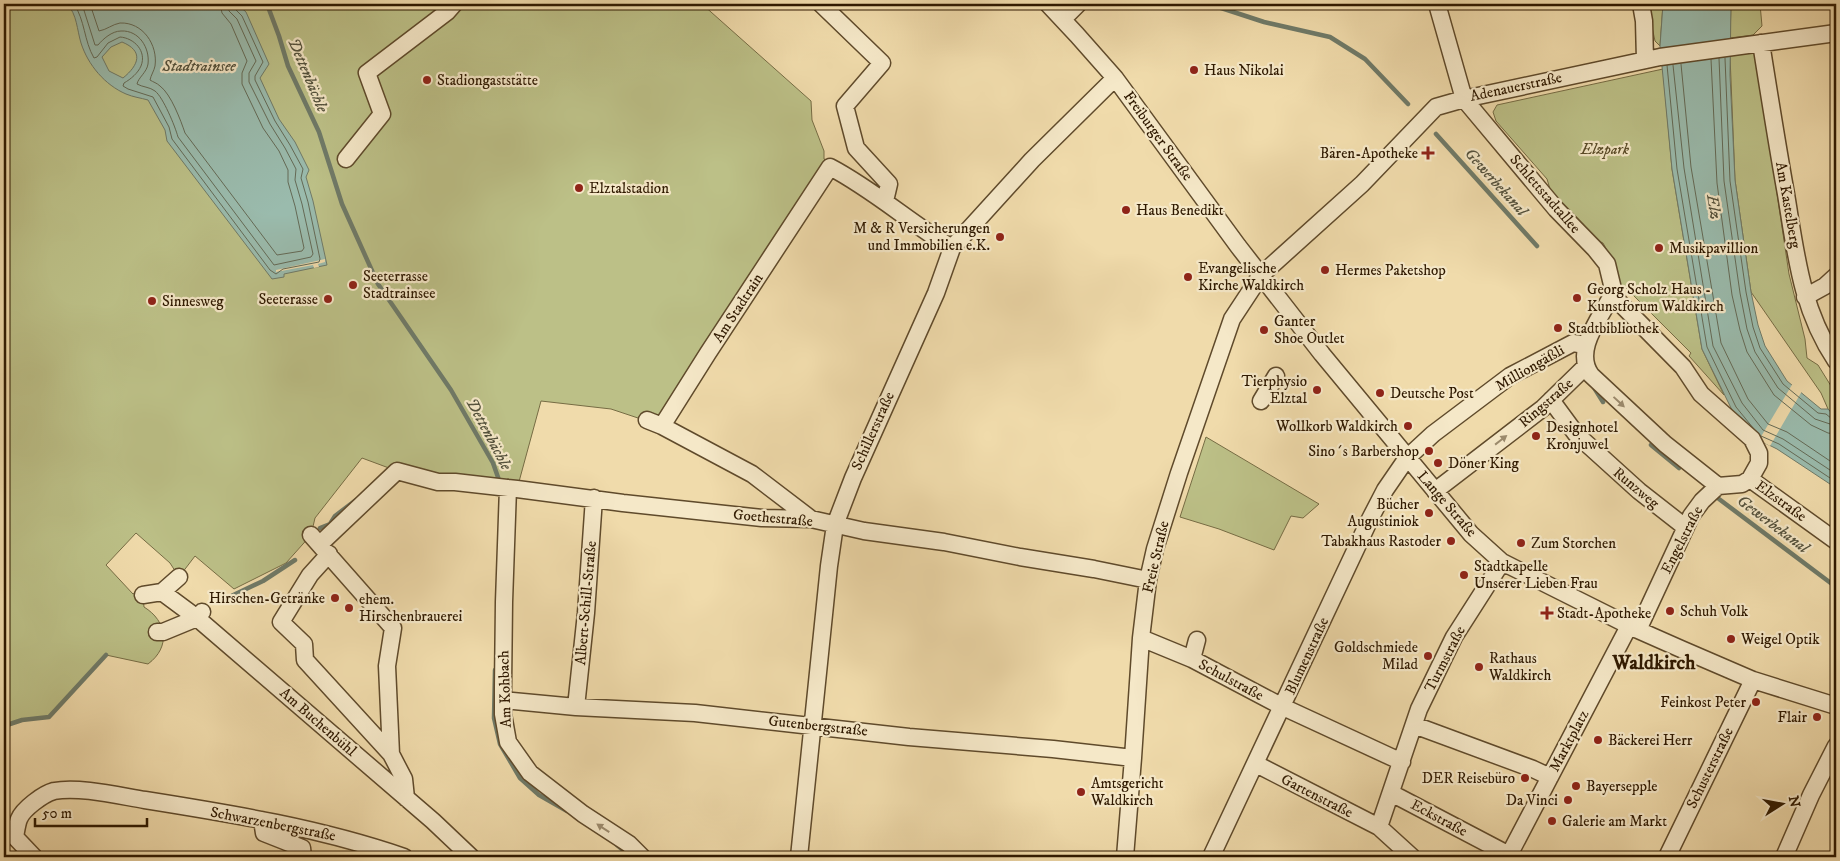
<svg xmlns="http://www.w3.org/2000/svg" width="1840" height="861" font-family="'IM FELL DW Pica',serif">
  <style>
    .green { fill: #bcc087; stroke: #766c44 }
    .water { fill: #9abbad; stroke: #6f7a68; fill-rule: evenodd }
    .pier { fill: #f0dbab }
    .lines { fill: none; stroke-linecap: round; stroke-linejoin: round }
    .shore { stroke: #646a56; stroke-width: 1 }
    .stream { stroke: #6f7a68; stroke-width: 4.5 }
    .minor-casing { stroke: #5f4a2b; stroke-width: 19 }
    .minor { stroke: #f5e8c8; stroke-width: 16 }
    .oneway { fill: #9c8b6e }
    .poi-dot { fill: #8f2418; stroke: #f5e8c8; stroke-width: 2 }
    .labels { text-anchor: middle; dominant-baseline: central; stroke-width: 4.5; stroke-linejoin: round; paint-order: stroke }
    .poi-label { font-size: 15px; fill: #2f1900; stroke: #f5e8c8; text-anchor: start }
    .street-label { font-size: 15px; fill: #2f1900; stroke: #f5e8c8 }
    .park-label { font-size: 15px; font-style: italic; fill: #594b28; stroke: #f5e8c8 }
    .water-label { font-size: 16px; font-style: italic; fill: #54523d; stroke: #f5e8c8 }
    .district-label { font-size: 20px; font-weight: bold; fill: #2f1900; stroke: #f5e8c8 }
  </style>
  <rect width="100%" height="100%" fill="#f0dbab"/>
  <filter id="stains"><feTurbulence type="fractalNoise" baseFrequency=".004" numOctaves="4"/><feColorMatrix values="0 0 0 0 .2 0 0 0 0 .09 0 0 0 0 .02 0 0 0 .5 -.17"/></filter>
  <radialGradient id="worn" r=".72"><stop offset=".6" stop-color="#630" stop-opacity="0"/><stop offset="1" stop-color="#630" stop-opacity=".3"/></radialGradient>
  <path class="green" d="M4 4H702L811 101 812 120 824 151V159L826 160 662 426 611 409 541 401 517 489 397 471 362 458 315 518 311 535 286 563 234 589 195 556 179 577 170 563 136 533 106 565 133 594 142 588 144 607C167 621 171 647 148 664L106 655 49 717 22 720 4 726Z
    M1647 4H1663L1660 46 1655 41Z
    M1731 4H1760L1762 26 1753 35 1730 38Z
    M1756 52 1789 274 1805 339 1807 358 1818 365 1836 394V418L1828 409 1821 393 1751 292 1735 180 1730 56Z
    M1663 69 1672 169 1702 349 1724 395 1689 356 1691 353 1626 288 1614 294 1610 256 1603 243 1576 231 1556 209 1547 179 1496 121 1493 112 1497 105Z
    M1206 437 1319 504 1303 518 1291 516 1274 550 1219 529 1180 517Z"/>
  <path class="water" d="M67 4H237L246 12 269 64 260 78 279 119 295 142 309 170 306 177 313 201 327 265 284 274V277L272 279 167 141 165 130 148 100C141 98 133 97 126 94 105 85 88 65 81 43 77 30 77 14 67 4ZM122 42C144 51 139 65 123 78L109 71 102 57 111 47Z
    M1663 4H1731L1730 75 1735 180 1751 292 1758 325 1765 346 1787 381 1821 409H1828L1836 418V488L1777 449 1757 439 1732 410 1702 349 1672 169 1660 46Z"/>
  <path class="pier" d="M325 259V262L318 264 319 267 314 268 313 265 276 272V270Z
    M1793 383 1802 391 1770 446 1759 440Z"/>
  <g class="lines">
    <path class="shore" d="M74 4C85 20 84 41 94 58L97 57 108 43 120 37C134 38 147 51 141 66 138 73 131 79 124 83L123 86 128 89 153 97 169 127 172 139 270 270 276 274 283 269 319 262 320 259 308 202 301 178 303 169 290 145 275 121 255 80V76L263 62 242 16 235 9 234 4
      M82 4 95 45H98C103 39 112 31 121 31 139 30 150 48 148 64 147 72 138 78 137 84 142 87 150 87 155 91 163 97 175 126 178 137L274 265 311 257 313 254 302 204 295 180 296 169 285 148 270 124 249 82V73L256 61 237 19 229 11 228 4
      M90 4 99 31C106 30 113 24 120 23 143 22 158 45 155 66 154 71 151 75 150 80 153 82 157 83 160 86 171 94 181 121 185 133L277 255 302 251 304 248 295 206 288 182V170L279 151 263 128 242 84V73L247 61 231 24 222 13 220 4
      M1719 58 1724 181 1740 293 1747 329 1755 352 1778 388 1815 419 1836 426
      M1725 58 1730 181 1746 292 1753 327 1760 348 1783 384 1818 413 1826 414 1832 419 1836 420
      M1711 59 1717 183 1732 295 1740 330 1747 352 1774 395 1811 425 1828 433 1836 434
      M1681 64 1691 167 1721 343 1748 399 1768 424 1787 432 1836 465
      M1667 65 1677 169 1707 347 1736 407 1754 429
      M1673 65 1684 168 1713 346 1742 403 1763 430 1783 439 1836 474
      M1761 436 1779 444 1836 482"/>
    <path class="stream" d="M267 4 279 36 288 66 319 132 342 204 378 284 451 390 493 463 500 483
      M1209 4 1264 22 1330 37 1365 59 1408 104
      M1436 134 1537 246
      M1593 386 1603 402
      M1651 445 1679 468
      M1719 499 1836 587
      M320 528 330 524 335 516 356 500
      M225 599 263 581 295 560
      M495 670 494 718 500 744 520 778 539 795 567 811
      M4 726 22 720 49 717 106 655
      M617 845 630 856"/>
    <defs>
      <path id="minor" d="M821 4 882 63 845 106 856 148 889 184 885 201
        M1048 4 1077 35 1115 78 1238 246 1322 354 1471 534 1502 562 1638 630 1681 649 1753 680 1836 706
        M1437 4 1464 99 1556 209 1595 249 1607 264 1613 289 1612 295C1600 319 1573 350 1591 375L1665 444 1718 486
        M1641 4 1644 21 1645 60
        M1063 19 1078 4
        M1761 43C1769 93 1777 144 1786 194 1796 254 1801 309 1836 361
        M346 159 382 114 367 73 447 12 454 4
        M1612 295 1683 367 1701 394 1752 439 1759 453V463L1750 479 1742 484 1718 486 1702 501 1691 516 1638 630
        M1805 297 1825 286 1836 276
        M1551 400 1576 434 1639 491 1685 527
        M1261 401 1276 376
        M647 420 662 426
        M1750 479 1836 541
        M508 488 504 602 503 687V714L508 742 530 773 583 814 629 844 642 857
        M1435 491 1543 408 1585 367
        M811 519 752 474 662 426 708 353 830 167C874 190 910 223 952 248
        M311 535 393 628 387 666 391 754 404 779 406 798
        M320 544 397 471 438 482H455L517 489 623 503 762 518 811 519 864 531 944 542 1020 557 1094 569 1148 580
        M329 554 310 575 281 622 304 644 305 660 391 754
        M162 592 197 618 433 821 471 857
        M143 595 162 592 179 577
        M157 632H163L197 618 202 612
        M1141 638 1192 659 1283 707 1402 762
        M1192 659 1197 640
        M503 700 576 707 695 713 909 737 1053 749 1133 758
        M576 707 586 613 594 498
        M1414 725 1533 769 1550 777
        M1256 764 1379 827 1419 709 1454 637 1502 562
        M1391 793 1513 857
        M262 820 264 833 302 848 303 857
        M1379 827 1412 857
        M34 857 15 837C16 832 17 824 19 819 23 809 43 794 54 791 79 786 120 796 145 800 233 814 320 828 404 857
        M799 857 829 566 835 525 853 478 936 293 952 248 1032 160 1115 78
        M1125 857 1133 758 1141 638 1148 580 1155 549 1179 473 1232 319 1261 275 1362 184 1436 107 1464 99 1660 57 1836 33
        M1211 857 1370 519 1385 490 1407 458 1433 434 1510 376 1573 343 1585 345
        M1508 857 1629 626
        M1667 857 1753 680
        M1784 857 1811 795 1836 746"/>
    </defs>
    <use href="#minor" class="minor-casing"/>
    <use href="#minor" class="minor"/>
  </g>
  <defs><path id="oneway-solid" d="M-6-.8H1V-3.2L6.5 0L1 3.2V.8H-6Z" transform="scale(1.25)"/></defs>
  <g class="oneway">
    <use href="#oneway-solid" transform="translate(1619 402) rotate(43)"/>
    <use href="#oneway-solid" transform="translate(1501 440) rotate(-38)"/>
    <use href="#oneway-solid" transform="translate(603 828) rotate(-147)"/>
  </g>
  <g class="poi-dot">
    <circle cx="1194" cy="70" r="5"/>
    <circle cx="427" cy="80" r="5"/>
    <path d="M1425.5 145.5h5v5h5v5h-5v5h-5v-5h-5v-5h5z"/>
    <circle cx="579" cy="188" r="5"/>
    <circle cx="1126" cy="210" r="5"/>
    <circle cx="1000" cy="237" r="5"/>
    <circle cx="1659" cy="248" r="5"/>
    <circle cx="1325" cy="270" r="5"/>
    <circle cx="1188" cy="277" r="5"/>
    <circle cx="353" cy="285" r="5"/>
    <circle cx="1577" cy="298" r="5"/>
    <circle cx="328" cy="299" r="5"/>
    <circle cx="152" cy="301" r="5"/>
    <circle cx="1558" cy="328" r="5"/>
    <circle cx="1264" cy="330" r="5"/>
    <circle cx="1317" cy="390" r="5"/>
    <circle cx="1380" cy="393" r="5"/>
    <circle cx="1408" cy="426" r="5"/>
    <circle cx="1536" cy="436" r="5"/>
    <circle cx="1429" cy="451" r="5"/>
    <circle cx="1438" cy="463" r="5"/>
    <circle cx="1429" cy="513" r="5"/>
    <circle cx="1451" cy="541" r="5"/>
    <circle cx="1521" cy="543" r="5"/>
    <circle cx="1464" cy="575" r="5"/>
    <circle cx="335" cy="598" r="5"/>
    <circle cx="349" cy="608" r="5"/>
    <circle cx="1670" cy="611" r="5"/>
    <path d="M1544.5 605.5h5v5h5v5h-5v5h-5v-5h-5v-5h5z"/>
    <circle cx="1731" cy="639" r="5"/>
    <circle cx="1428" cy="656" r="5"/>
    <circle cx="1479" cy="667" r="5"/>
    <circle cx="1756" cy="702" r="5"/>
    <circle cx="1817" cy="717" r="5"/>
    <circle cx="1598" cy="740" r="5"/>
    <circle cx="1525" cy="778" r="5"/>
    <circle cx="1576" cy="786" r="5"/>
    <circle cx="1081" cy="792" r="5"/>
    <circle cx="1568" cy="800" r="5"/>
    <circle cx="1552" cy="821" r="5"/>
  </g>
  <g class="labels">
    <g class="poi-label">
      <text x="1204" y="70">Haus Nikolai</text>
      <text x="437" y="80">Stadiongaststätte</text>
      <text x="1418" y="153" text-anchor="end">Bären-Apotheke</text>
      <text x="589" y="188">Elztalstadion</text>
      <text x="1136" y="210">Haus Benedikt</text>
      <text x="990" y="228" text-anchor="end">M &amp; R Versicherungen<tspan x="990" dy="17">und Immobilien e.K.</tspan></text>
      <text x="1669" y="248">Musikpavillion</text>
      <text x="1198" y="268">Evangelische<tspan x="1198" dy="17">Kirche Waldkirch</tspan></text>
      <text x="1335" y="270">Hermes Paketshop</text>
      <text x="363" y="276">Seeterrasse<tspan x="363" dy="17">Stadtrainsee</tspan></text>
      <text x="1587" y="289">Georg Scholz Haus -<tspan x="1587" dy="17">Kunstforum Waldkirch</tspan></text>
      <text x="318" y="299" text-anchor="end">Seeterasse</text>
      <text x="162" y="301">Sinnesweg</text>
      <text x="1274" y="321">Ganter<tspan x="1274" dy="17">Shoe Outlet</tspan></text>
      <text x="1568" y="328">Stadtbibliothek</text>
      <text x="1307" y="381" text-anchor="end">Tierphysio<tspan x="1307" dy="17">Elztal</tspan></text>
      <text x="1390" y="393">Deutsche Post</text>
      <text x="1398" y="426" text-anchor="end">Wollkorb Waldkirch</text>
      <text x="1546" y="427">Designhotel<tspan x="1546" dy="17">Kronjuwel</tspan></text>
      <text x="1419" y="451" text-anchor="end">Sino´s Barbershop</text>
      <text x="1448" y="463">Döner King</text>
      <text x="1419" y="504" text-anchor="end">Bücher<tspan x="1419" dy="17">Augustiniok</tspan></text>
      <text x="1441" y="541" text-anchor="end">Tabakhaus Rastoder</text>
      <text x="1531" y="543">Zum Storchen</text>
      <text x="1474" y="566">Stadtkapelle<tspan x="1474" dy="17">Unserer Lieben Frau</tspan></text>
      <text x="325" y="598" text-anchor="end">Hirschen-Getränke</text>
      <text x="359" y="599">ehem.<tspan x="359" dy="17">Hirschenbrauerei</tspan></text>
      <text x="1680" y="611">Schuh Volk</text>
      <text x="1557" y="613">Stadt-Apotheke</text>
      <text x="1741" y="639">Weigel Optik</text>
      <text x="1418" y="647" text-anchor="end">Goldschmiede<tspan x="1418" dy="17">Milad</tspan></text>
      <text x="1489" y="658">Rathaus<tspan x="1489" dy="17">Waldkirch</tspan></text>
      <text x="1746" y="702" text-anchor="end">Feinkost Peter</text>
      <text x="1807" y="717" text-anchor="end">Flair</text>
      <text x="1608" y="740">Bäckerei Herr</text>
      <text x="1515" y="778" text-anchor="end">DER Reisebüro</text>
      <text x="1091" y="783">Amtsgericht<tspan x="1091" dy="17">Waldkirch</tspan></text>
      <text x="1586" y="786">Bayersepple</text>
      <text x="1558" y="800" text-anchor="end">Da Vinci</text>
      <text x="1562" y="821">Galerie am Markt</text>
    </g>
    <g class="street-label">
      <text transform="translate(1516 87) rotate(-12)">Adenauerstraße</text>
      <text transform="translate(1158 136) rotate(54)">Freiburger Straße</text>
      <text transform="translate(1545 194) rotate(49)">Schlettstadtallee</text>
      <text transform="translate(1788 205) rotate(80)">Am Kastelberg</text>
      <text transform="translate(738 308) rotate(-57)">Am Stadtrain</text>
      <text transform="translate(1530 368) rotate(-30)">Milliongäßli</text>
      <text transform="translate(1546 403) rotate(-41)">Ringstraße</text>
      <text transform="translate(873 431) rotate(-66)">Schillerstraße</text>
      <text transform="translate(1636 488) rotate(40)">Runzweg</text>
      <text transform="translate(1781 501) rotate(36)">Elzstraße</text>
      <text transform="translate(1447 504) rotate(49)">Lange Straße</text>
      <text transform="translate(773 518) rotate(5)">Goethestraße</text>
      <text transform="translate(1682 540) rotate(-63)">Engelstraße</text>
      <text transform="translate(1156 557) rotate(-77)">Freie Straße</text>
      <text transform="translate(586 603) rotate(-85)">Albert-Schill-Straße</text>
      <text transform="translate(1307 656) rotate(-65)">Blumenstraße</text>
      <text transform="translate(1445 659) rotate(-63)">Turmstraße</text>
      <text transform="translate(1231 680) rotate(28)">Schulstraße</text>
      <text transform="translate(505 689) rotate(-92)">Am Kohbach</text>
      <text transform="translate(318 722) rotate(41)">Am Buchenbühl</text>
      <text transform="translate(818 726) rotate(6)">Gutenbergstraße</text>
      <text transform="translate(1569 741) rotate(-62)">Marktplatz</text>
      <text transform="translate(1710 768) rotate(-64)">Schusterstraße</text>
      <text transform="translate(1317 796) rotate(27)">Gartenstraße</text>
      <text transform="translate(1439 818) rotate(28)">Eckstraße</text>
      <text transform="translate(273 824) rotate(11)">Schwarzenbergstraße</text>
    </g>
    <g class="park-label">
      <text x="1605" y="149">Elzpark</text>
    </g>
    <g class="water-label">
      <text x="199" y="66">Stadtrainsee</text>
      <text transform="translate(308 75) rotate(67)">Dettenbächle</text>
      <text transform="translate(1496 182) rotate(48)">Gewerbekanal</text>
      <text transform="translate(1714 207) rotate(81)">Elz</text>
      <text transform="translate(489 434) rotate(62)">Dettenbächle</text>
      <text transform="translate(1773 524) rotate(37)">Gewerbekanal</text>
    </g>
    <g class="district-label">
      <text x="1654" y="663">Waldkirch</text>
    </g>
  </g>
  <rect width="1840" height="861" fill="none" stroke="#f0dbab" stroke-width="20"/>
  <rect x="5" y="5" width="1830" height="851" fill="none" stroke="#2f1900" stroke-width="2.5"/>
  <rect x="10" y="10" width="1820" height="841" fill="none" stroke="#2f1900"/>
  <g transform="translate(1782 804) rotate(79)" stroke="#f5e8c8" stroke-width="4" paint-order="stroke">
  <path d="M0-4L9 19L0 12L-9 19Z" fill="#2f1900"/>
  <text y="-8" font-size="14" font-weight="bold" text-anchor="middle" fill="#2f1900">N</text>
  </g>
  <path d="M35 818v8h112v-8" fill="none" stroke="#2f1900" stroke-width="2.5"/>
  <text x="42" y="818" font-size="15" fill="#2f1900" stroke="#f5e8c8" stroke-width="4" paint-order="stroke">50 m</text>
  <rect width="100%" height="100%" filter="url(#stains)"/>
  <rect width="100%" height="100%" fill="url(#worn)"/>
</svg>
